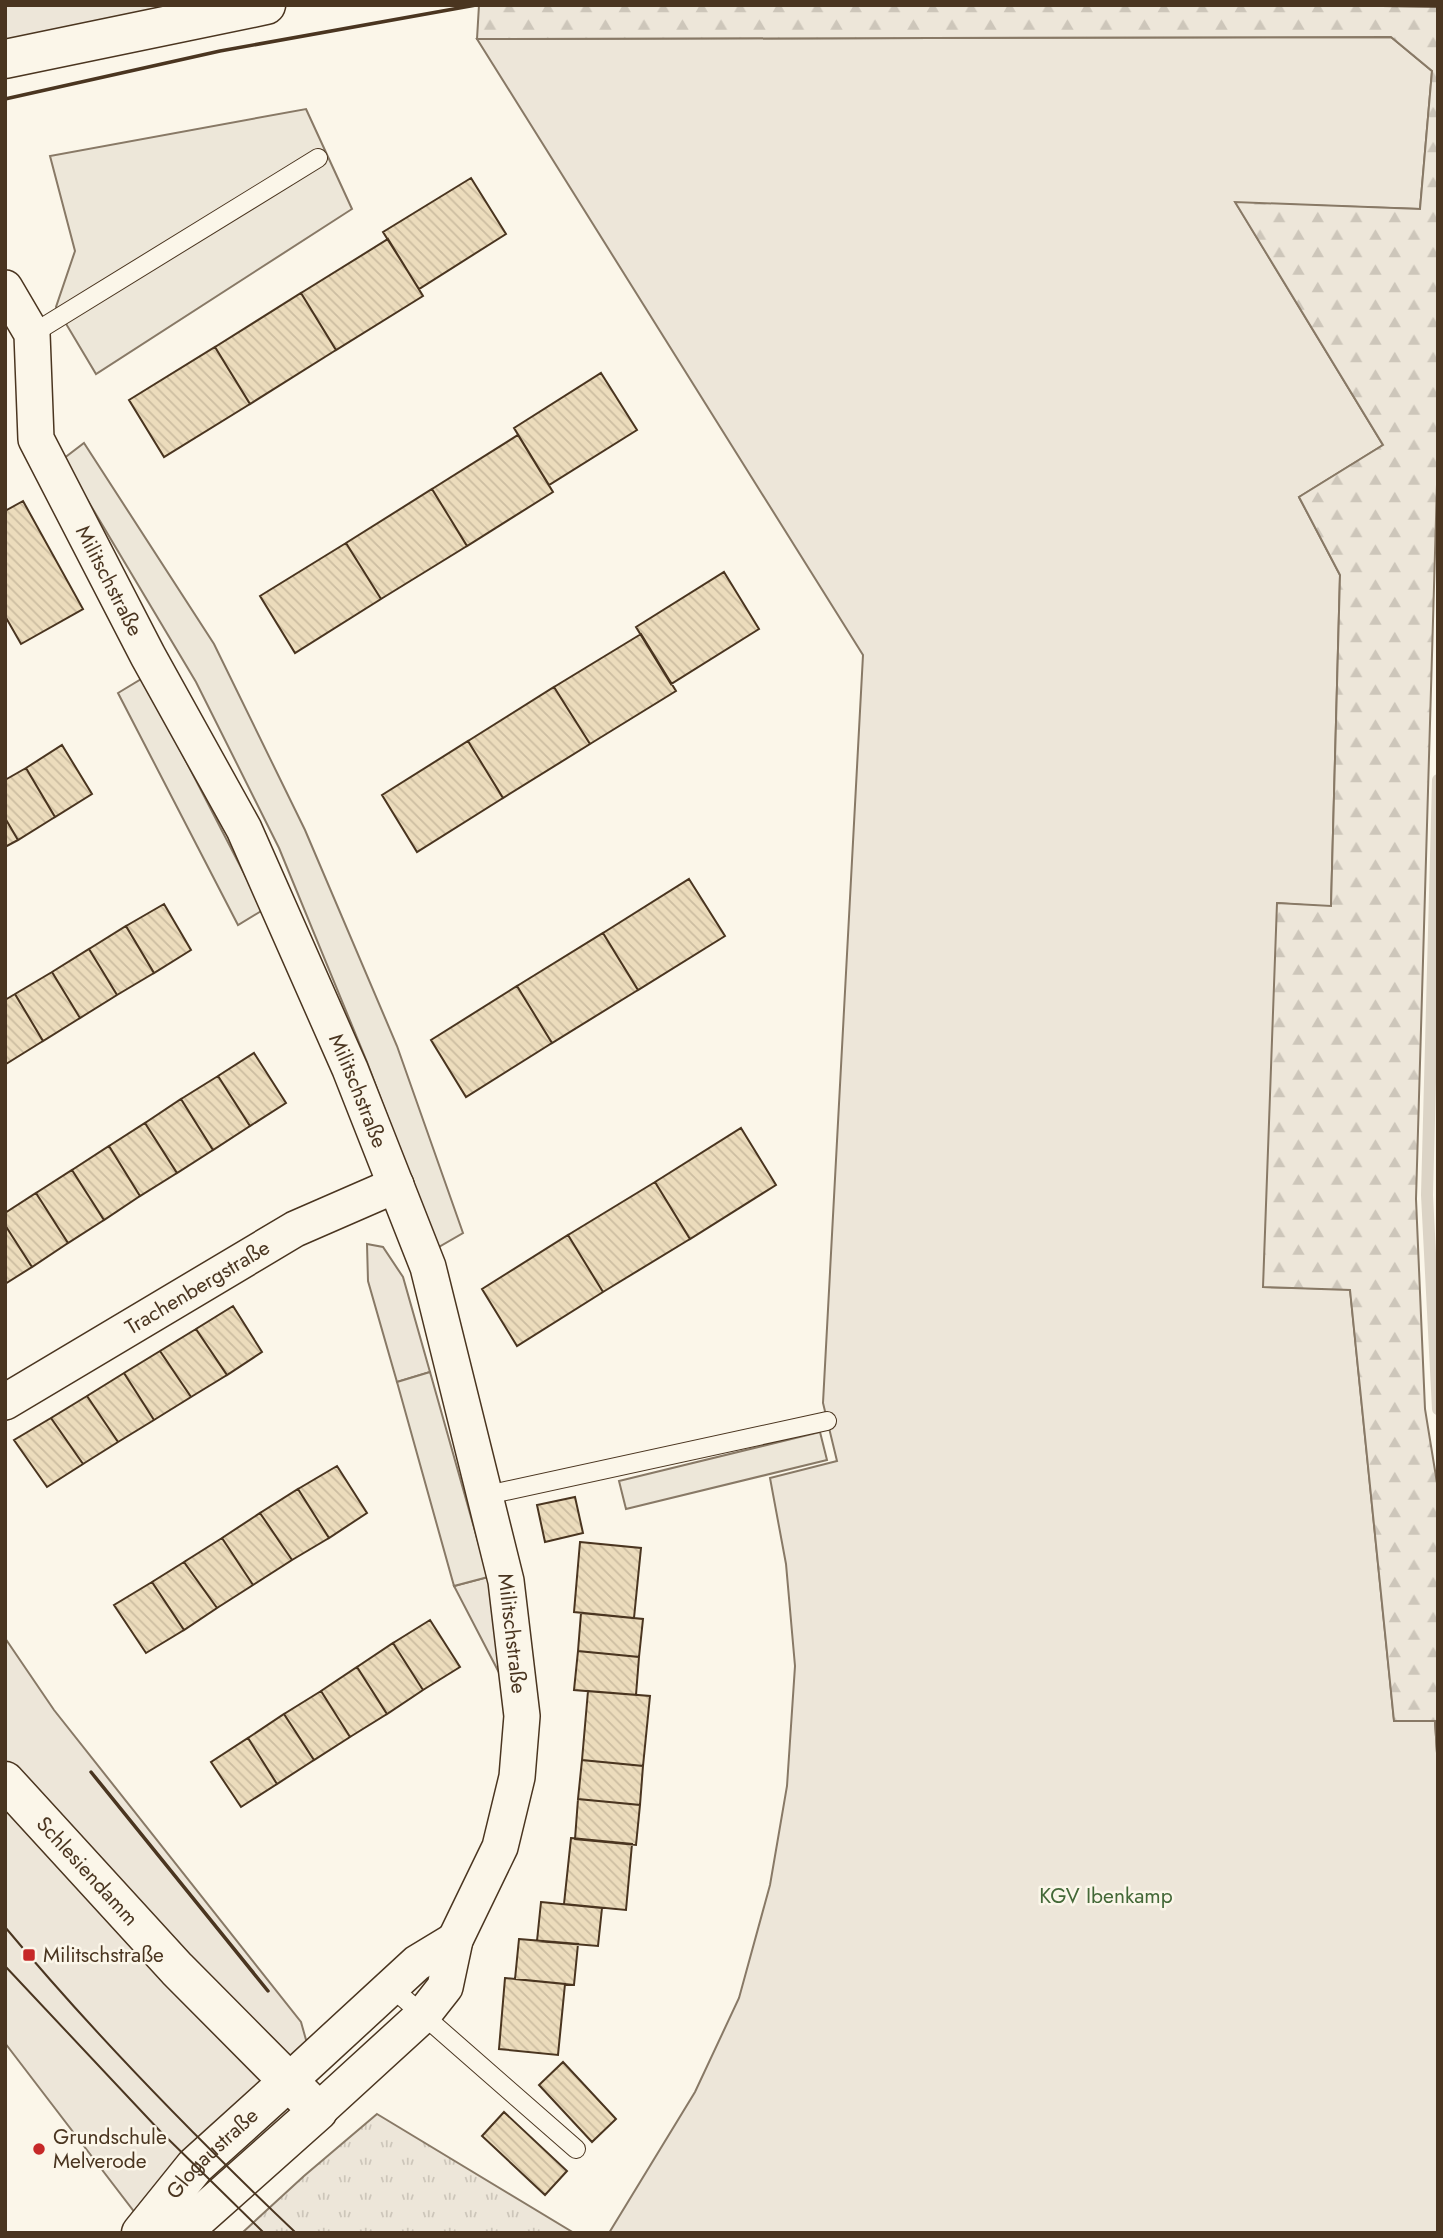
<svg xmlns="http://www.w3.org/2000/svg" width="1443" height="2238" font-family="Jost,sans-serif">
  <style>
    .green { fill: #ede6d9; stroke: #887966; stroke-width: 2 }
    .forest { fill: url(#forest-firs); stroke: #887966; stroke-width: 2 }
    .park { fill: url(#park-tufts); stroke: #887966; stroke-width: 2 }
    .parking { fill: #ede7d9; stroke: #887966; stroke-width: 2 }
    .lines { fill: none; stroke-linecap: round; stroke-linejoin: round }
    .stream { stroke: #dcd4c6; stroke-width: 12 }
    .building { fill: url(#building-back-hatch); stroke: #4a3520; stroke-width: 2 }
    .lane-casing { stroke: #4a3520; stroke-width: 20 }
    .street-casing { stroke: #4a3520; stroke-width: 38 }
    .secondary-casing { stroke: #4a3520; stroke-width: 41 }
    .highway-casing { stroke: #4a3520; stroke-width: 41 }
    .lane { stroke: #fbf6e9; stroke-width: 18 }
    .street { stroke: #fbf6e9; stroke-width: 35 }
    .secondary { stroke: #fbf6e9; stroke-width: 38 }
    .highway { stroke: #fbf6e9; stroke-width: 38 }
    .tram { stroke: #4a3520; stroke-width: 2 }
    .wall { stroke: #4a3520; stroke-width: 3.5 }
    .poi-dot { fill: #c62828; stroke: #fbf6e9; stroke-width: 2.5 }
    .labels { text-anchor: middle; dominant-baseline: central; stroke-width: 5; stroke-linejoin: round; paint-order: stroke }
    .street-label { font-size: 21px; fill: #4a3520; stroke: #fbf6e9 }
    .park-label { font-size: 21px; fill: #436837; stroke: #fbf6e9 }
    .poi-label { font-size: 21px; fill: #4a3520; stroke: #fbf6e9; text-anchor: start }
  </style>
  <defs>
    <pattern id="forest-firs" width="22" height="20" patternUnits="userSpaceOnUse" patternTransform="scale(1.75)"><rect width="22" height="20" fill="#ede6d9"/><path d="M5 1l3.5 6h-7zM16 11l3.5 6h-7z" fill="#cdc6ba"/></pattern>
    <pattern id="park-tufts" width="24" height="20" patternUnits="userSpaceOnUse" patternTransform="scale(1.75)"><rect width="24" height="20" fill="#ede6d9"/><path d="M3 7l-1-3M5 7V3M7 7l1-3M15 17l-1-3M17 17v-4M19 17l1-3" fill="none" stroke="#cdc6ba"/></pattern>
    <pattern id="building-back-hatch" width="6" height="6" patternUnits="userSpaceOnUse" patternTransform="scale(1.75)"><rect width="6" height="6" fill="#ecdcbc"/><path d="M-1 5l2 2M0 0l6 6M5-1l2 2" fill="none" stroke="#ccbda1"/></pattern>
  </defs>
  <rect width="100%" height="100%" fill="#fbf6e9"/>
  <path class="green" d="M5 5H174L5 40Z
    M1391 37 1432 71 1420 209 1236 203 1383 445 1299 497 1340 575 1331 907 1278 903 1264 1287 1350 1289 1394 1720 1435 1721 1438 1769V2233H609L695 2092 739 1998 770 1885 787 1786 795 1666 786 1564 770 1478 837 1461 823 1403 863 655 477 39Z
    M367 1244 383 1247 403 1277 430 1372 397 1382 368 1281Z
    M488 1577 507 1688 454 1586Z
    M5 1638 54 1710 301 2022 310 2054 139 2218 5 2043Z"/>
  <path class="forest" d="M479 5H1438V451L1416 1199 1425 1409 1438 1489V1769L1435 1721H1394L1350 1290 1263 1287 1277 903 1331 906 1340 575 1299 497 1383 445 1235 202 1420 209 1432 71 1391 37 477 39Z"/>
  <path class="park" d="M377 2114 574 2233H242L304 2176Z"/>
  <path class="parking" d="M306 109 352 209 96 374 56 307 75 251 50 156Z
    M84 443 214 644 305 830 397 1046 463 1233 437 1248 367 1062 279 848 196 682 63 459Z
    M143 678 263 910 238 925 118 693Z
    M430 1372 488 1577 454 1586 397 1382Z
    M820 1432 827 1460 626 1509 619 1481Z"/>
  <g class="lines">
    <path class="stream" d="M1438 780 1427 1195 1438 1409"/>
  </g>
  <path class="building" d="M471 178 506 234 419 289 383 232Z
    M388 239 423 296 336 350 301 293Z
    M301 293 336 350 250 404 215 347Z
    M215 347 250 404 164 457 129 400Z
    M601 373 637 430 549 485 514 428Z
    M518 435 553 492 467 546 432 489Z
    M432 489 467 546 381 599 346 543Z
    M23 501 83 609 21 644 5 616V511Z
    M346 543 381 599 295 653 260 596Z
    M724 572 759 629 671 684 636 627Z
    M641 634 676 691 590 744 554 687Z
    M554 687 590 744 503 798 468 741Z
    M468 741 503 798 417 852 382 795Z
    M62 745 92 794 55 817 26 768Z
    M26 768 55 817 18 840 5 818V780Z
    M5 818 18 840 5 847Z
    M689 879 725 936 638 990 603 933Z
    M164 904 191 950 154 973 126 926Z
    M126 926 154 973 117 995 89 949Z
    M603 933 638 990 552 1043 517 986Z
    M89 949 117 995 80 1018 52 972Z
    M52 972 80 1018 43 1041 15 994Z
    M517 986 552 1043 466 1097 431 1040Z
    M15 994 43 1041 6 1064 5 1000Z
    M254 1053 286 1103 250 1126 218 1076Z
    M218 1076 250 1126 213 1150 181 1099Z
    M181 1099 213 1150 177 1173 145 1123Z
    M145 1123 177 1173 140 1196 109 1146Z
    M741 1128 776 1185 690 1239 655 1182Z
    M109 1146 140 1196 104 1220 72 1170Z
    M72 1170 104 1220 68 1243 36 1193Z
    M655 1182 690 1239 603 1292 568 1235Z
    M36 1193 68 1243 32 1267 5 1225V1213Z
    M5 1225 32 1267 5 1284Z
    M568 1235 603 1292 517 1346 482 1289Z
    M233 1306 262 1352 227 1375 196 1329Z
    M196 1329 227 1375 191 1397 160 1351Z
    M160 1351 191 1397 154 1420 124 1373Z
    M124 1373 154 1420 118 1442 87 1396Z
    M87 1396 118 1442 83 1464 51 1418Z
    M51 1418 83 1464 47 1487 14 1440Z
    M337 1466 367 1513 329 1538 298 1489Z
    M298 1489 329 1538 292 1560 260 1513Z
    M575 1497 583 1533 545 1542 537 1505Z
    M260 1513 292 1560 253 1585 222 1538Z
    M222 1538 253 1585 217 1608 184 1562Z
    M580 1542 641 1548 634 1618 574 1612Z
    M184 1562 217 1608 184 1630 152 1582Z
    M152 1582 184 1630 146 1653 114 1605Z
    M581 1613 643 1619 639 1657 578 1651Z
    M430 1620 460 1667 423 1690 393 1643Z
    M393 1643 423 1690 387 1714 357 1667Z
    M578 1651 639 1657 636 1695 574 1690Z
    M357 1667 387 1714 350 1737 321 1691Z
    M321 1691 350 1737 314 1760 284 1714Z
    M588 1691 650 1696 643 1766 582 1760Z
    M284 1714 314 1760 277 1784 248 1738Z
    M248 1738 277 1784 241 1807 211 1762Z
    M582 1760 643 1766 640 1805 578 1799Z
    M578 1799 640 1805 636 1845 575 1839Z
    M571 1838 632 1844 626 1910 564 1904Z
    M541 1902 602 1908 598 1946 537 1941Z
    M519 1939 578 1944 574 1985 515 1979Z
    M505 1978 565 1984 558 2055 499 2049Z
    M563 2062 616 2119 592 2142 539 2085Z
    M504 2112 567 2171 545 2195 482 2136Z"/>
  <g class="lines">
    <defs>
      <path id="lane" d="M32 334 318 158
        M487 1495 827 1421
        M391 1987 576 2149"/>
      <g id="street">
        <path id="s1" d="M5 288 32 334 36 439 148 656 244 829 350 1069 428 1267 506 1581 522 1716 517 1777 500 1847 455 1940 445 1987 423 2015 318 2111"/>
        <path id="s2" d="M5 1402 295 1229 396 1185"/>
        <path d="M289 2081 417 1963 455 1940"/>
      </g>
      <g id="secondary">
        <path id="s3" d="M5 1781 177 1969 318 2111 181 2233"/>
        <path id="s4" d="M141 2233 195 2166 289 2081"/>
      </g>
      <path id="highway" d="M5 59 266 5"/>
    </defs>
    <use href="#lane" class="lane-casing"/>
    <use href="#street" class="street-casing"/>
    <use href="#secondary" class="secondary-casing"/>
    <use href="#highway" class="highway-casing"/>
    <use href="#lane" class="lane"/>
    <use href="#street" class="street"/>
    <use href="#secondary" class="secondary"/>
    <use href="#highway" class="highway"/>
    <path class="tram" d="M5 1927C95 2035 194 2136 296 2233
      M5 1966 160 2131 264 2233"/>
    <path class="wall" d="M1363 5 1438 6
      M5 99 220 51 476 5
      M91 1772 268 1991"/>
  </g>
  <g class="poi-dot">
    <rect x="22" y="1948" width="14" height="14" rx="3.5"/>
    <circle cx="39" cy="2149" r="7"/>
  </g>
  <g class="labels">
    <g class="street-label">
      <text stroke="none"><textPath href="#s1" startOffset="318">Militschstraße</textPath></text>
      <text stroke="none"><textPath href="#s1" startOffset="886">Militschstraße</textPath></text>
      <text stroke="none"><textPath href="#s2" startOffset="224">Trachenbergstraße</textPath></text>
      <text stroke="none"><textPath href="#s1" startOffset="1452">Militschstraße</textPath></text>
      <text stroke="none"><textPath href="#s3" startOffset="122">Schlesiendamm</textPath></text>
      <text stroke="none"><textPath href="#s4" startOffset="107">Glogaustraße</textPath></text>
    </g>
    <g class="park-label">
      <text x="1106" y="1896">KGV Ibenkamp</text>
    </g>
    <g class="poi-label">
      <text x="43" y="1955">Militschstraße</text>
      <text x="53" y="2137">Grundschule<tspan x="53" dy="24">Melverode</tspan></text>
    </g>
  </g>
  <rect width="1443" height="2238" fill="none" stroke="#4a3520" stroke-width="14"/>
</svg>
